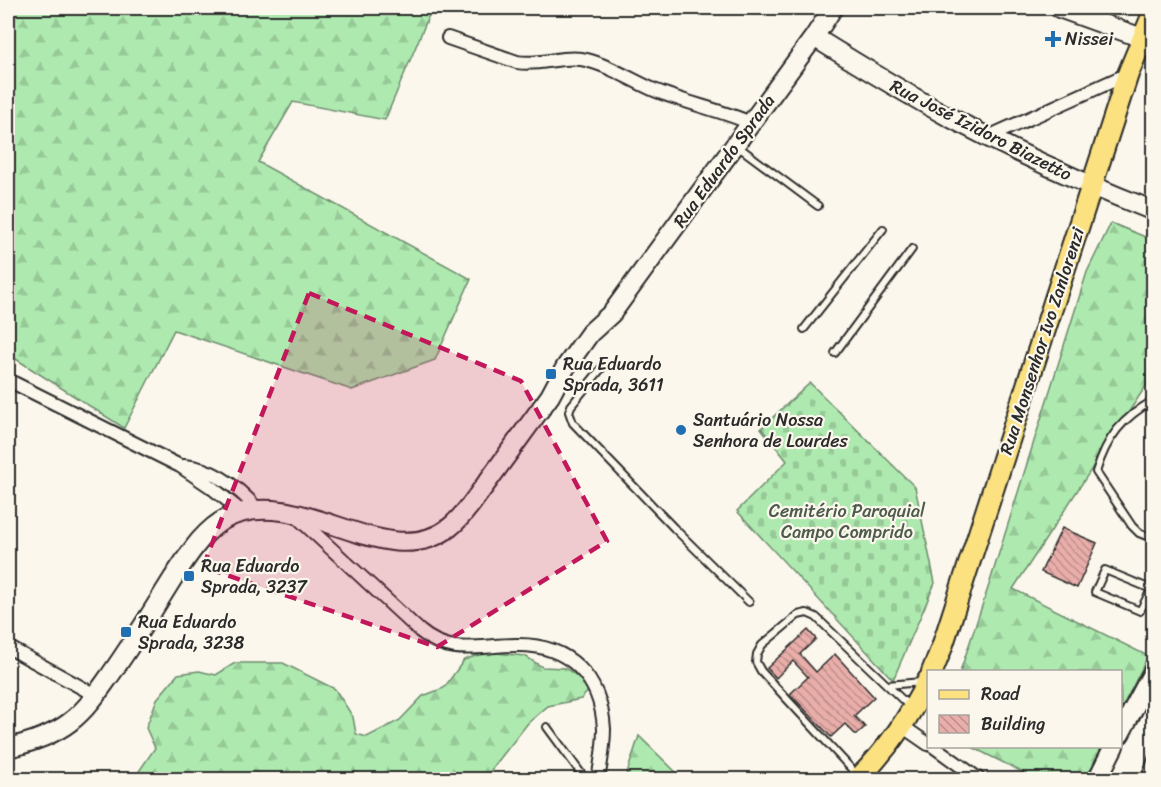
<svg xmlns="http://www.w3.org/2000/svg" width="1161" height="787" font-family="Sriracha,sans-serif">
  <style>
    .forest { fill: url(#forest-firs); stroke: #6c8a6d; stroke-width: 1.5 }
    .cemetery { fill: url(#cemetery-stones); stroke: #6c8a6d; stroke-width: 1.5 }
    .building { fill: url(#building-back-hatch); stroke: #2b2b2b; stroke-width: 1.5 }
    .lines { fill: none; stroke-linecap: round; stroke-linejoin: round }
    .lane-casing { stroke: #2b2b2b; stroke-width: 10 }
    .street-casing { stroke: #2b2b2b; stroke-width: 16 }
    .secondary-casing { stroke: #2b2b2b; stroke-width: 22 }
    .primary-casing { stroke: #2b2b2b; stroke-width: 24 }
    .lane { stroke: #fbf7ec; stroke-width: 6 }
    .street { stroke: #fbf7ec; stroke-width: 12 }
    .secondary { stroke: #fbf7ec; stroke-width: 18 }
    .primary { stroke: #fbe180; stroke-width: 20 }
    .marked { fill: #c2185b; fill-opacity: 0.2; stroke: #c2185b; stroke-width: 4.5; stroke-dasharray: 12 8; stroke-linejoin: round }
    .poi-dot { fill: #1f6fb2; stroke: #fbf7ec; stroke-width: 2 }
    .labels { text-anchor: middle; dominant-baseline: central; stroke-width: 4.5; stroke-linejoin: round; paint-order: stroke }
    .poi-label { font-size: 18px; fill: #2b2b2b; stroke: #fbf7ec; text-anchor: start }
    .street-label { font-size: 18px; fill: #2b2b2b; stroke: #fbf7ec }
    .park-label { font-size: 18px; fill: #4c5b4c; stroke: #fbf7ec }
  </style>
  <defs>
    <pattern id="forest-firs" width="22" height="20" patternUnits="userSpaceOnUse" patternTransform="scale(1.5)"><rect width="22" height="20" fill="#aeeaaf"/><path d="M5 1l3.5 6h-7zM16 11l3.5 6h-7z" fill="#96c997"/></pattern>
    <pattern id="cemetery-stones" width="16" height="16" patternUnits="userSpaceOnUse" patternTransform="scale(1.5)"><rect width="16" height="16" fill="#aeeaaf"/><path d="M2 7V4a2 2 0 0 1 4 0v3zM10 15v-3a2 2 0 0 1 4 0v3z" fill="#96c997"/></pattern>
    <pattern id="building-back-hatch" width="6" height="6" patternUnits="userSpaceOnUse" patternTransform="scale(1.5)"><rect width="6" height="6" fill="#e9aeaa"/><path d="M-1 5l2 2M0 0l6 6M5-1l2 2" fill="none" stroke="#bd8e8b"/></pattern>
  </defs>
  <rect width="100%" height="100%" fill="#fbf7ec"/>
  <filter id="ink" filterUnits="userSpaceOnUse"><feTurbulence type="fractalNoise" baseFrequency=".0167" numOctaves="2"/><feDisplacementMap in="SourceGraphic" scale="12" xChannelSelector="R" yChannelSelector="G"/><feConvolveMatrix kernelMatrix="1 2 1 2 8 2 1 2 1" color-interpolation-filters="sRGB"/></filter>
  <g filter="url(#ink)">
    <path class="forest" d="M8 8H432L385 120 293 102 258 162 471 279 435 360 352 390 174 330 124 428 8 354Z
      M1111 223 1153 240V375L1013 589 1148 656 1121 710 1120 672H960L989 585 1087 272Z
      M487 652 525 656 542 667 565 668 587 683 590 689 581 699 548 706 528 723 484 779 133 780 155 748 146 728 157 699 178 674 199 671 216 675 235 663H283L335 689 353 717 356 734 367 737 400 720 423 696 444 688 464 660Z
      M639 736 683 779H625Z
      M972 747H1102L1085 780 1036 779Z"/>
    <path class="cemetery" d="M810 383 915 487 935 583 893 680 737 511 787 461 761 428Z"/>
    <path class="building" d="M1062 528 1097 543 1077 588 1041 572Z
      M808 630 816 639 800 654 816 672 835 654 874 697 854 716 865 727 856 735 845 724 831 737 790 694 808 677 793 661 776 678 767 668Z"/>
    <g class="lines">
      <defs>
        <path id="lane" d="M736 145 818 206
          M804 329 883 229
          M835 353 912 249
          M604 365 571 406 569 412 573 423 674 528 749 602
          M1154 400C1122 418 1107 437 1096 472L1132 526 1139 533 1154 539
          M1151 589 1105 570 1095 592 1140 611 1154 584
          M887 685 922 682
          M547 727 586 780
          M858 776 761 671 756 662 757 654 762 645 798 615 807 613 816 617 910 707
          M1144 780 1154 754"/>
        <path id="street" d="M448 38 517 62C539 66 560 56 581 59 603 62 633 81 654 90 686 103 720 110 751 123
          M988 137 1128 74
          M8 380 180 466 211 487 242 512
          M184 466C213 468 239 488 258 510
          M296 516 420 631C451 657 479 645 516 645 569 644 601 677 604 729 604 746 601 763 598 780
          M8 647 95 695
          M902 726 928 744
          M933 746 980 780"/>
        <path id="secondary" d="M1059 8 1142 38 1154 39
          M814 37C859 65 903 92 949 117 1015 152 1084 184 1154 211
          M1120 734 1154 670
          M8 748C29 743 52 736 70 722 87 709 99 691 111 674 133 643 153 610 173 578 188 556 203 530 227 518 300 482 386 577 450 527 459 520 465 512 472 503L550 396 565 368 590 333 612 313 814 37 833 8
          M1097 780 1114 746"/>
        <path id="primary" d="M932 672 942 647 1128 74 1154 11
          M857 780C887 750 910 717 928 680"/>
      </defs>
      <use href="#lane" class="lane-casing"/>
      <use href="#street" class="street-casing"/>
      <use href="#secondary" class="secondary-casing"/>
      <use href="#primary" class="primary-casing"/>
      <use href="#lane" class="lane"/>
      <use href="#street" class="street"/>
      <use href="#secondary" class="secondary"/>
      <use href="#primary" class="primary"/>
    </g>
  </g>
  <path class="marked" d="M309 293 521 381 607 541 437 647 203 567Z"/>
  <g class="poi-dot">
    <path d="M1050 30h6v6h6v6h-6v6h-6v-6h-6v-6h6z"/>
    <rect x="545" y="368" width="12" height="12" rx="3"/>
    <circle cx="681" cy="430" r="6"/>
    <rect x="183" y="570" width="12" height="12" rx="3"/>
    <rect x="120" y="626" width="12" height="12" rx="3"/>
  </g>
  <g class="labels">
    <g class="poi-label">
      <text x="1065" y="39">Nissei</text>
      <text x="563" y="364">Rua Eduardo<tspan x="563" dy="21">Sprada, 3611</tspan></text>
      <text x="693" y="420">Santuário Nossa<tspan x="693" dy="21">Senhora de Lourdes</tspan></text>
      <text x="201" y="566">Rua Eduardo<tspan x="201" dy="21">Sprada, 3237</tspan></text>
      <text x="138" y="622">Rua Eduardo<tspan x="138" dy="21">Sprada, 3238</tspan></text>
    </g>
    <g class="street-label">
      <text transform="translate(981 130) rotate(27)">Rua José Izidoro Biazetto</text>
      <text transform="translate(724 161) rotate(-54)">Rua Eduardo Sprada</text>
      <text transform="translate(1042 341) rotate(-72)">Rua Monsenhor Ivo Zanlorenzi</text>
    </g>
    <g class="park-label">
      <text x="847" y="511">Cemitério Paroquial<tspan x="847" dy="21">Campo Comprido</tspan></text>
    </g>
  </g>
  <rect width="1161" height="787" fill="none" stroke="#fbf7ec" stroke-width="30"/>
  <rect x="15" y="15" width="1131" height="757" fill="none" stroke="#2b2b2b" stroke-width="2" filter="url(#ink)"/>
  <rect x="927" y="670" width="195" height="78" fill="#fbf7ec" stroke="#a8a59f" stroke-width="1.5"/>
  <rect x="939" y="690" width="30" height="9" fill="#fbe180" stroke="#a8a59f" stroke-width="1.5"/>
  <text x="981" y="700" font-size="18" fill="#2b2b2b">Road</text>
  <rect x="939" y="715" width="30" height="18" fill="url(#building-back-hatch)" stroke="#a8a59f" stroke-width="1.5"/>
  <text x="981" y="730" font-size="18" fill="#2b2b2b">Building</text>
</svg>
